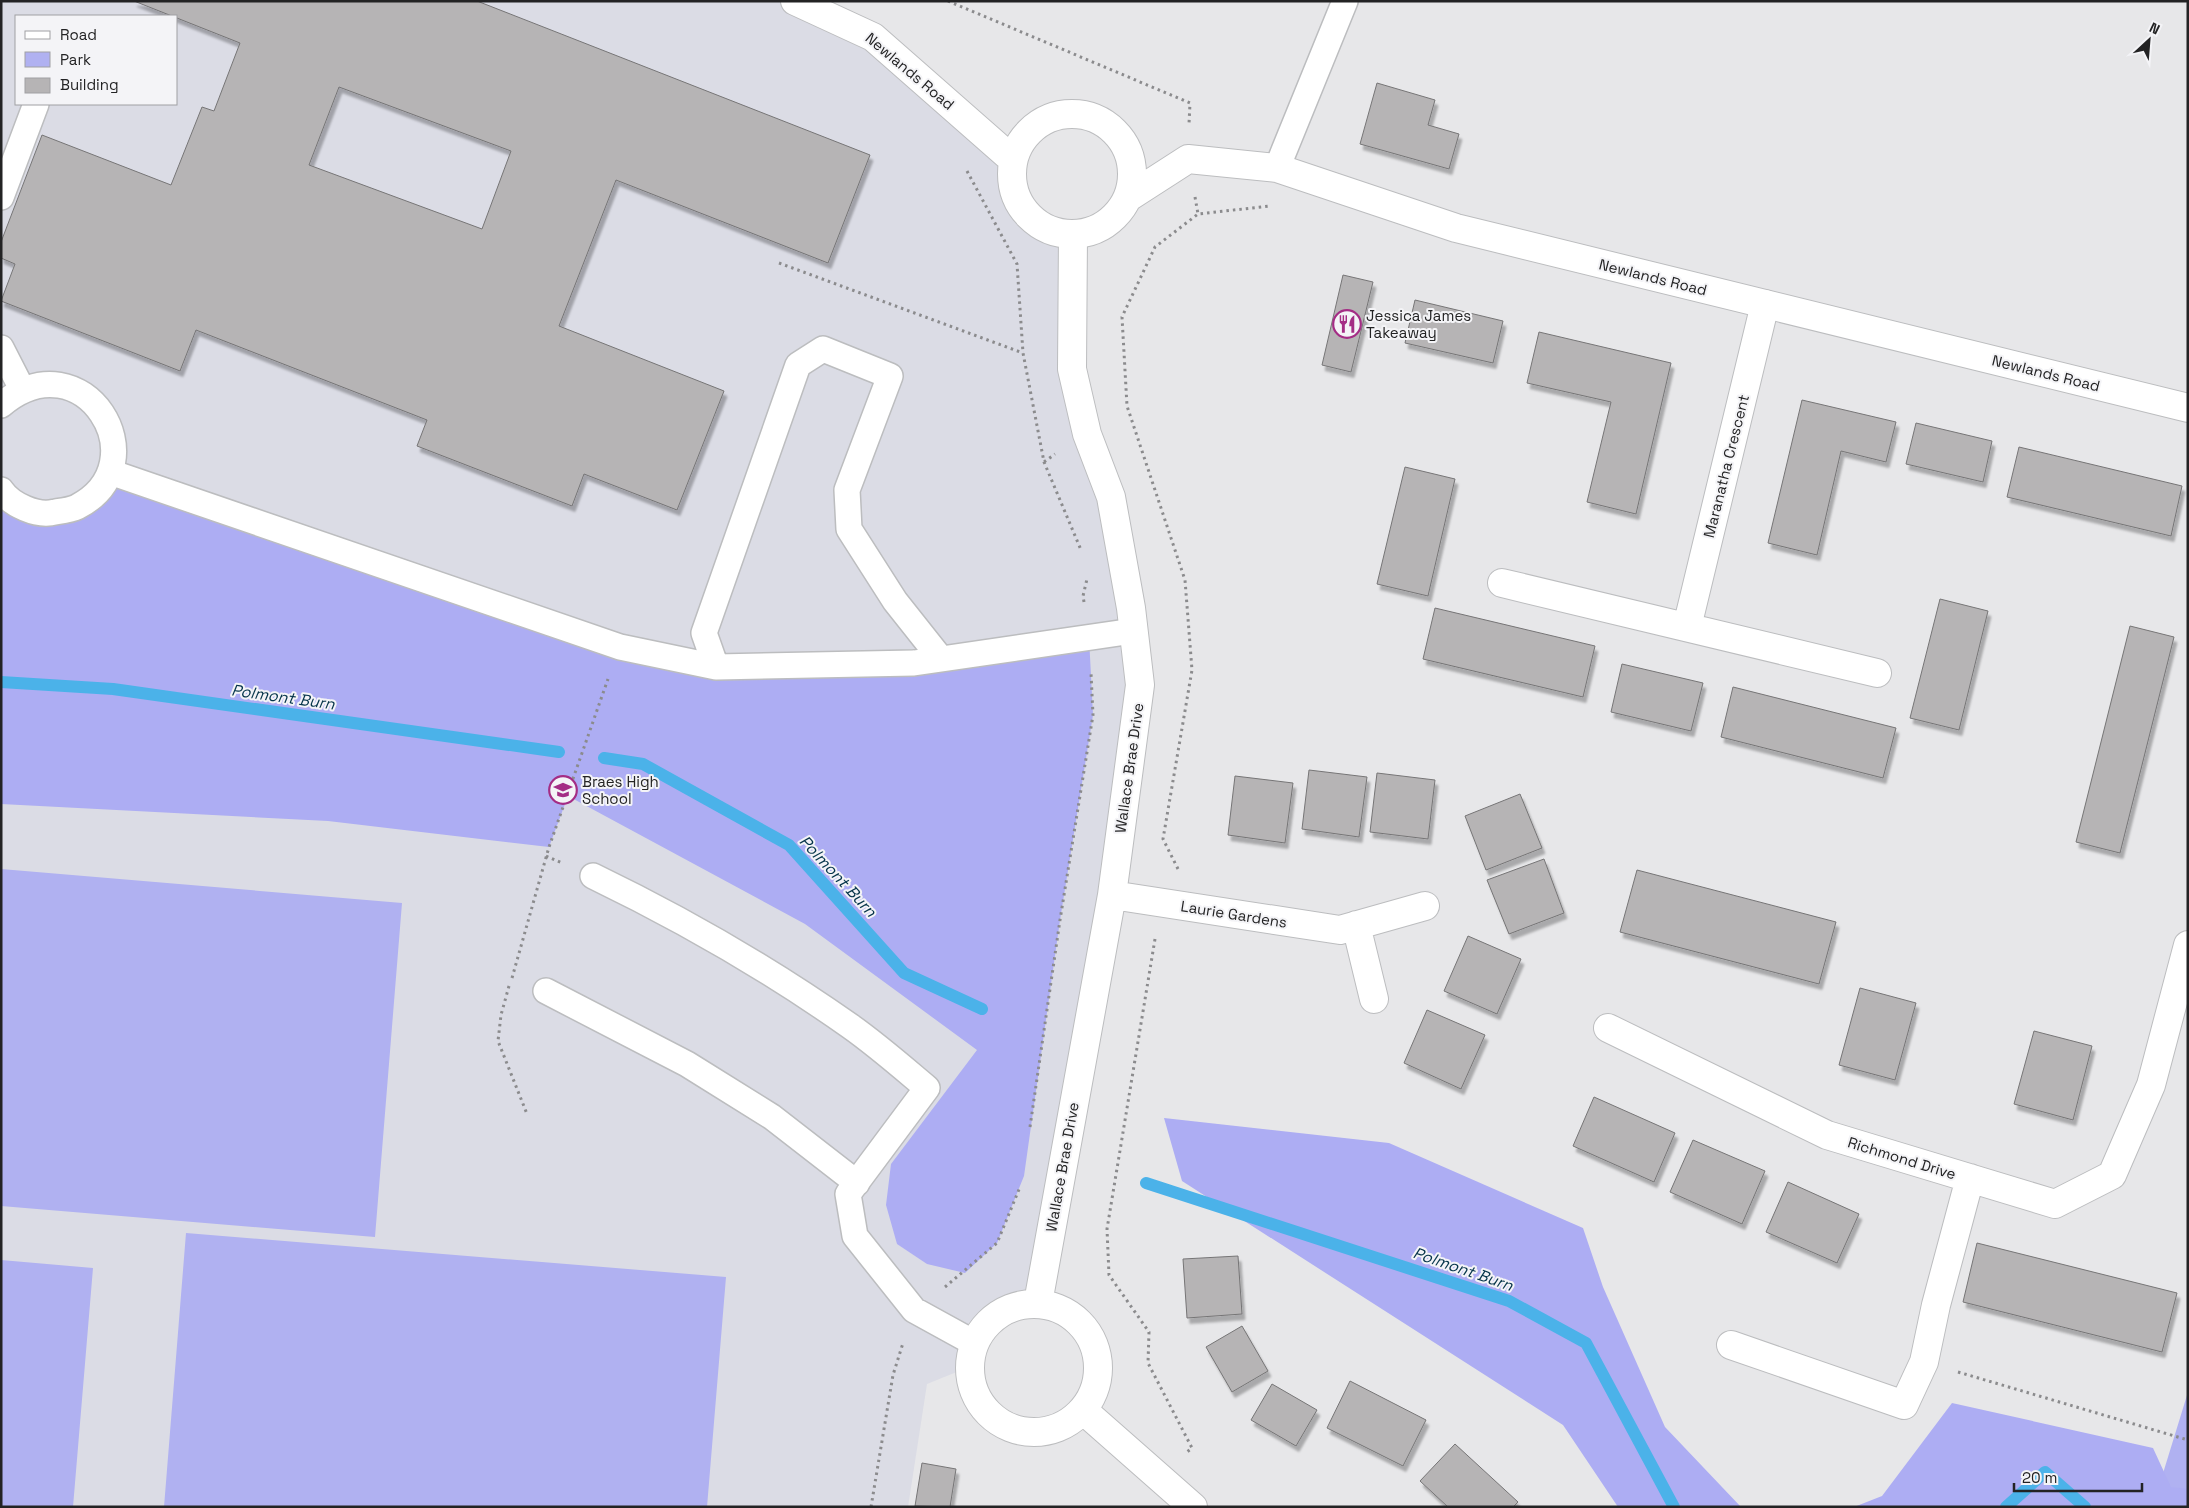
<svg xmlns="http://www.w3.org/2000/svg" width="2189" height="1508" font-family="'Space Grotesk',sans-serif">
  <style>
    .built { fill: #dbdce5; fill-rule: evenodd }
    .green { fill: #b0b1f1 }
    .forest { fill: #adadf3 }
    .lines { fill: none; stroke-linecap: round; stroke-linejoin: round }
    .stream { stroke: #4bb2e9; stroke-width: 12 }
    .building { fill: #b6b4b5; stroke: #767576; fill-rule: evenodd; filter: url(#shadow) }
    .lane-casing { stroke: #bcbdbf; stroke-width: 28 }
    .street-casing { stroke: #bcbdbf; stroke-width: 30 }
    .secondary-casing { stroke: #bcbdbf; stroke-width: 30 }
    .path { stroke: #8b8b8d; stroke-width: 3; stroke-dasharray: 2.5 4; stroke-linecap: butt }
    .lane { stroke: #fff; stroke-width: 25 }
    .street { stroke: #fff; stroke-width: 28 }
    .secondary { stroke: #fff; stroke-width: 28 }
    .labels { text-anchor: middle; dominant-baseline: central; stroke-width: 4; stroke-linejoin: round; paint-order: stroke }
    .street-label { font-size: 15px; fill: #232324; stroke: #f4f4f7 }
    .poi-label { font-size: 15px; fill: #232324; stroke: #f4f4f7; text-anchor: start }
    .water-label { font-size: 16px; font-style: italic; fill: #05344a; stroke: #f4f4f7 }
  </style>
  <defs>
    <filter id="shadow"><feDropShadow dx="3" dy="5.5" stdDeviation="1" flood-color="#0004"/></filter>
  </defs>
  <rect width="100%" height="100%" fill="#e7e7e9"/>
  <path class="built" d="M1 1H795L873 37 1013 160 1012 185 1020 205 1034 221 1053 231 1073 235 1072 369 1140 685 1038 1303 1008 1308 995 1316 984 1327 974 1343 969 1367 927 1384 908 1507H1ZM16 16H176V104H16Z"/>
  <path class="green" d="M1 869 402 903 375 1237 1 1206Z
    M186 1233 726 1277 707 1507H164Z
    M1 1260 93 1268 73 1507H1Z
    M2188 1392V1494L2160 1483Z"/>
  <path class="forest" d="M110 472 716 667 1089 637 1093 715 1060 920 1024 1176 997 1243 965 1273 927 1264 897 1244 886 1205 891 1164 977 1050 805 924 568 796 549 847 328 821 1 804V490L51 513Z
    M1164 1118 1389 1143 1583 1228 1603 1287 1665 1427 1741 1507H1618L1563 1425 1182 1181Z
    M1952 1403 2153 1448 2171 1487 2188 1489V1507H1854L1882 1496Z"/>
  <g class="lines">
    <path class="stream" d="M1 682 113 689 559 752
      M604 758 643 764 789 845 904 973 982 1009
      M1146 1183 1509 1301 1586 1343 1674 1507
      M2006 1507 2045 1472 2085 1507"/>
  </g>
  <path class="building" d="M134 1H477L870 155 828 263 616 180 559 326 724 391 677 510 584 474 572 506 417 446 427 420 196 330 180 371 1 301 15 264 1 258V242L42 135 171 185 202 107 214 111 240 43ZM339 87 511 151 482 229 309 165Z
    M1377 83 1435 100 1428 125 1459 134 1449 169 1360 144Z
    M1343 275 1373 282 1351 372 1322 365Z
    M1415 300 1503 321 1493 363 1405 343Z
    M1539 332 1671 363 1636 514 1587 502 1611 402 1527 383Z
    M1802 400 1896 422 1886 462 1841 451 1817 555 1768 543Z
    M1916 423 1992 441 1983 482 1906 464Z
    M2019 447 2182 486 2171 536 2007 497Z
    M1405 467 1455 479 1428 596 1377 584Z
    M1940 599 1988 611 1959 730 1910 718Z
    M1435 608 1595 646 1583 697 1423 659Z
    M2130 626 2174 637 2120 853 2076 842Z
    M1622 664 1703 683 1691 731 1611 712Z
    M1733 687 1896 728 1883 778 1721 737Z
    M1309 770 1367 777 1359 837 1302 829Z
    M1377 773 1435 780 1428 839 1370 832Z
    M1235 776 1293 783 1285 843 1228 835Z
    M1520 794 1542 848 1486 870 1465 816Z
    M1544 859 1564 913 1509 934 1487 880Z
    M1637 870 1836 922 1819 984 1620 932Z
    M1468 936 1521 959 1497 1014 1444 991Z
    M1860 988 1916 1003 1895 1080 1839 1065Z
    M1427 1010 1485 1035 1461 1089 1404 1063Z
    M2034 1031 2092 1046 2073 1120 2014 1104Z
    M1594 1097 1675 1133 1654 1182 1573 1146Z
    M1693 1140 1765 1171 1742 1224 1670 1192Z
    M1788 1182 1859 1214 1837 1263 1766 1232Z
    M1977 1243 2177 1293 2162 1352 1963 1302Z
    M1238 1256 1242 1314 1187 1318 1183 1259Z
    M1242 1326 1268 1371 1232 1392 1206 1347Z
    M1350 1381 1426 1420 1403 1466 1327 1428Z
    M1272 1384 1317 1410 1296 1446 1251 1420Z
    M1455 1444 1518 1502 1513 1507H1448L1420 1481Z
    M922 1463 956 1469 950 1507 915 1506Z"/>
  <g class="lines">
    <defs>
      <path id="lane" d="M1277 168 1345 1
        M1 197 36 104
        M1 348 22 389
        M1 405C83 335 162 463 77 507 71 510 62 511 55 512 38 517 11 505 1 490
        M110 472 620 647 716 667 914 663 1133 631
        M716 667 704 633 798 365 823 349 890 376 847 490 849 529 895 601 941 659
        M593 876C682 919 769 969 850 1026 877 1045 902 1067 927 1088L848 1194 855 1236 914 1310 974 1343
        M546 991 687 1064 772 1117 857 1183"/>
      <path id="street" d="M1502 583 1877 673
        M1687 627 1765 304
        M1112 895 1340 930 1425 906
        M1356 925 1374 999
        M1608 1028 1827 1135 2055 1204 2112 1175 2151 1085 2188 945
        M1038 1303 1112 895 1140 685 1131 608 1111 497 1087 434 1072 369 1073 235
        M970 1368a64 64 0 1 1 128 0a64 64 0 1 1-128 0Z
        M1731 1345 1904 1405 1924 1362 1936 1305 1970 1178
        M1084 1411 1193 1507"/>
      <path id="secondary" d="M795 1 873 37 1013 160
        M1012 174a60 60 0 1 1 120 0a60 60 0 1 1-120 0Z
        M1129 197 1188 159 1277 168 1456 228 2188 408"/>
    </defs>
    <use href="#lane" class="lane-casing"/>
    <use href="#street" class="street-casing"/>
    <use href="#secondary" class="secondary-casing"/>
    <path class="path" d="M948 1 1190 103 1189 124
      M967 171 1017 264 1023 353 1044 462 1081 550
      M1195 197 1198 214
      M779 263 1023 353
      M1044 462 1055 454
      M1084 602 1083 596 1087 579
      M546 856 562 863
      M1178 869 1163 839 1192 670 1185 580 1127 406 1122 317 1155 247 1198 214 1270 206
      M1155 939 1107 1229 1109 1275 1149 1332 1148 1363 1192 1448 1187 1452
      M512 978 549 847 608 679
      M509 986 501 1015 498 1041 527 1114
      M1030 1127 1060 920 1093 715 1091 673
      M945 1287 997 1243 1020 1187
      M1958 1372 2188 1440
      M871 1507 893 1375 903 1343"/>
    <use href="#lane" class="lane"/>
    <use href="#street" class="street"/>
    <use href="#secondary" class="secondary"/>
  </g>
  <defs>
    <symbol id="restaurant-ring" viewBox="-11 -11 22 22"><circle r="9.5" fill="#f4f4f7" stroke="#a42d85" stroke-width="1.5"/><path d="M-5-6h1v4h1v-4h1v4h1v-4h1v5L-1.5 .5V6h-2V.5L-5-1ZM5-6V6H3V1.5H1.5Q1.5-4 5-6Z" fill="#a42d85"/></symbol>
    <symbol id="school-ring" viewBox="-11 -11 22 22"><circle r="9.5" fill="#f4f4f7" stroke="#a42d85" stroke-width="1.5"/><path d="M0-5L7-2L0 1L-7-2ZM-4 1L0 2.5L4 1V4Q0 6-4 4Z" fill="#a42d85"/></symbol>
  </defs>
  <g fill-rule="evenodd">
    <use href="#restaurant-ring" x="1331" y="308" width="32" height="32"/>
    <use href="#school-ring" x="547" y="774" width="32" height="32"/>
  </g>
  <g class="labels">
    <g class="street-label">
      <text transform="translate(910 71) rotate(40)">Newlands Road</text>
      <text transform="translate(1653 277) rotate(14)">Newlands Road</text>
      <text transform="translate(2046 373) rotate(14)">Newlands Road</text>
      <text transform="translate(1726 466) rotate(-76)">Maranatha Crescent</text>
      <text transform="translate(1129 768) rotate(-82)">Wallace Brae Drive</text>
      <text transform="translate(1234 914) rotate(9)">Laurie Gardens</text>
      <text transform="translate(1902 1158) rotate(17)">Richmond Drive</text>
      <text transform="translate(1062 1167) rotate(-80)">Wallace Brae Drive</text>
    </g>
    <g class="poi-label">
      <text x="1366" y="315">Jessica James<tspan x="1366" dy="17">Takeaway</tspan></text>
      <text x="582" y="781">Braes High<tspan x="582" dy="17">School</tspan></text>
    </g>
    <g class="water-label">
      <text transform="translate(283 697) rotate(8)">Polmont Burn</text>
      <text transform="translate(838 876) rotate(47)">Polmont Burn</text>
      <text transform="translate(1463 1269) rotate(19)">Polmont Burn</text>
    </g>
  </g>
  <rect width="2189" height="1508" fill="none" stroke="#232324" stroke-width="5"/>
  <rect x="15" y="15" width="162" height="90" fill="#f4f4f7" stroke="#a0a0a3"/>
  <rect x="25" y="31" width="25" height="8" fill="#ffffff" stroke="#a0a0a3"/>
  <text x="60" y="40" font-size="15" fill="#232324">Road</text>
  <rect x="25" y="52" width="25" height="15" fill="#b0b1f1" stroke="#a0a0a3"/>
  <text x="60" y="65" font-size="15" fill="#232324">Park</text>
  <rect x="25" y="78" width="25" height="15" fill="#b6b4b5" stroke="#a0a0a3"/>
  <text x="60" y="90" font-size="15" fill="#232324">Building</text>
  <g transform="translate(2149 40) rotate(26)" stroke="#f4f4f7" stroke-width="4" paint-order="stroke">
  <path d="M0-4L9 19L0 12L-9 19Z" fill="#232324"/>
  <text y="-8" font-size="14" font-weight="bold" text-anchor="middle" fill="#232324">N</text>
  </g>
  <path d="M2014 1483v8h128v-8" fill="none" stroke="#232324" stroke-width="2.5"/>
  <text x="2022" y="1483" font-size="15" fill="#232324" stroke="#f4f4f7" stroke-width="4" paint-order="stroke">20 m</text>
</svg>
